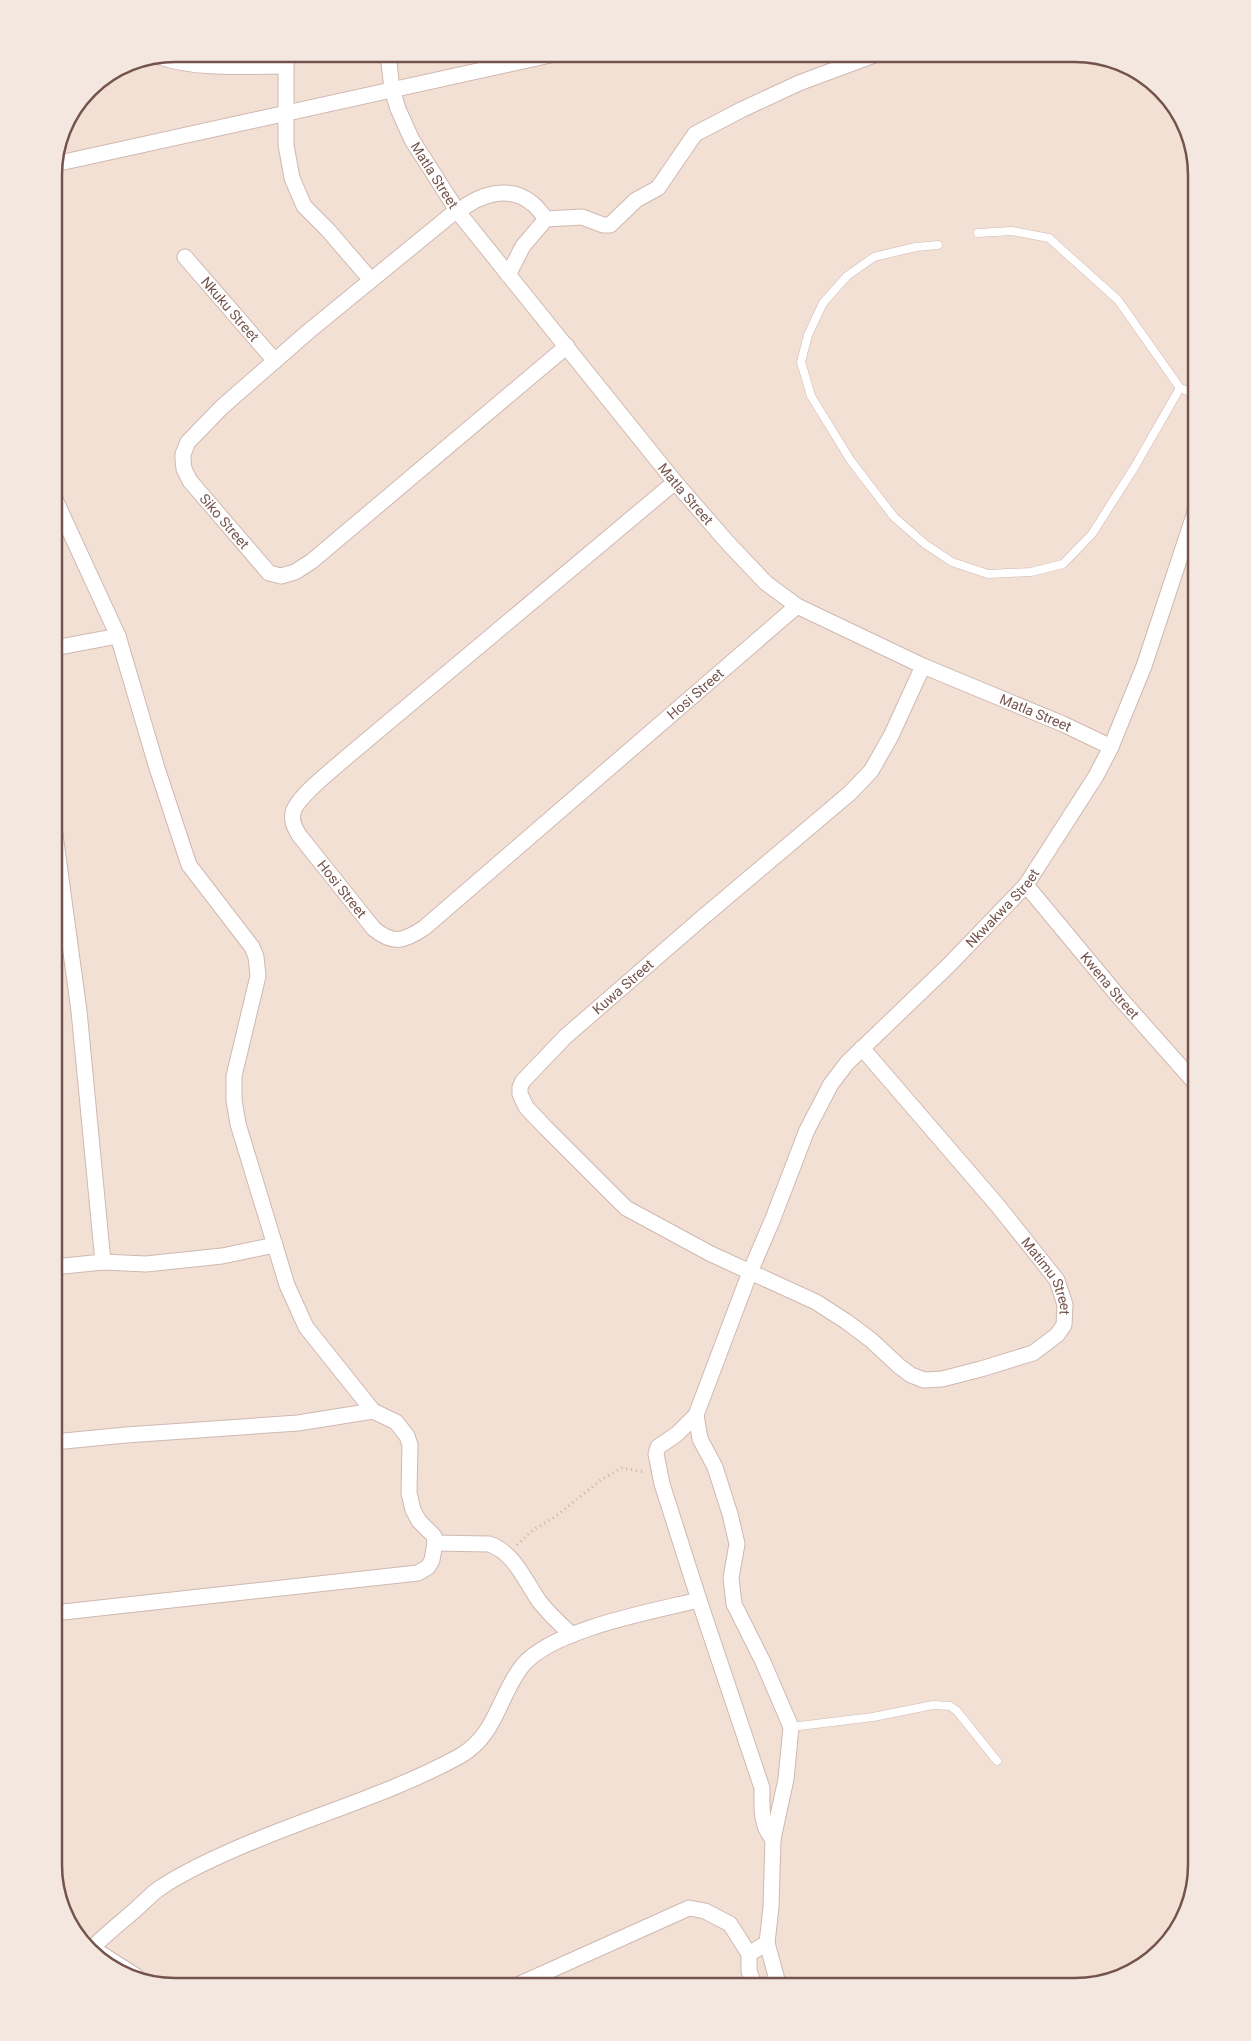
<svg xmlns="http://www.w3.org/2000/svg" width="1251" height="2041" font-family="Roboto,sans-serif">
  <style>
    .residential { fill: #f3e0d5 }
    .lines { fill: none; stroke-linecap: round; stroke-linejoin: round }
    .lane-casing { stroke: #cfb8b0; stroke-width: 9 }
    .street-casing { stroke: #cfb8b0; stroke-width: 17 }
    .path { stroke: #d5ada2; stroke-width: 3; stroke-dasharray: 1 4; stroke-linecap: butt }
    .lane { stroke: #fff; stroke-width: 8 }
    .street { stroke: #fff; stroke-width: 15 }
    .labels { text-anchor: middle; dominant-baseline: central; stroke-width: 4; stroke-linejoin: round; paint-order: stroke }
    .street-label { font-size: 14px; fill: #74534c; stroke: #fef4ed }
    .rim { fill: none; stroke: #74534c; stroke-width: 2.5 }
  </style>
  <rect width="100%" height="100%" fill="#fcf0e7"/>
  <path class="residential" d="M175 54H1084L1144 74 1185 121 1197 175V1866L1181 1927 1130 1975 1076 1987H167L108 1967 66 1920 54 1866V167L63 128 90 89 129 63Z"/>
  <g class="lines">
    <defs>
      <path id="lane" d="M978 233 1012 231 1049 238 1118 300 1180 388
        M938 245 916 247 874 257 847 276 823 303 808 335 801 362 811 396 851 461 894 517 925 544 952 562 988 574 1031 572 1063 564 1092 534 1134 468 1180 388 1197 395
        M791 1727 873 1717 933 1705 950 1706 957 1711 997 1761"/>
      <g id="street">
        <path d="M286 54V145L292 178 304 206 327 229 371 280"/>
        <path id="s1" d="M388 54 392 89 398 109 412 140 458 212 675 482 728 543 766 583 797 606 923 666 1063 724 1111 747"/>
        <path d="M160 57C200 70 245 66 286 66"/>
        <path d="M55 164 555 54"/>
        <path id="s2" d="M457 210 309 331 222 407 188 442 183 454V460L184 469 190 481 269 573 281 576 295 572 312 561 567 346"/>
        <path d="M458 212C479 194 510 184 533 204 538 208 542 214 546 219"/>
        <path id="s3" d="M185 257 275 361"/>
        <path d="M508 275 523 246 546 219 582 217 603 225H610L636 200 658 188 695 134 741 110 799 83 877 54"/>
        <path id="s4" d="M675 482 348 756C335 768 296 797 293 813 291 821 295 828 299 835L374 929C394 945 404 941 424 928L797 606"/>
        <path d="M54 648 118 636 54 497"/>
        <path d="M54 827 79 1011 103 1262"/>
        <path id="s5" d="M1026 885 1119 997 1197 1085"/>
        <path id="s6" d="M862 1048 998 1206 1057 1280 1065 1305 1064 1325 1057 1335 1033 1353 981 1369 942 1379 924 1380 911 1375 899 1366 871 1340 847 1322 816 1302 711 1254 626 1208 545 1127 526 1107 520 1094V1087L523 1081 565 1037 702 918 850 793 871 771 891 736 923 666"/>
        <path d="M54 1267 103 1262 146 1264 222 1256 275 1245"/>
        <path d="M696 1415 700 1439 715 1467 730 1514 737 1544 731 1578 734 1604 763 1662 791 1727 786 1779 773 1839"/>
        <path d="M54 1442 126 1435 298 1423 373 1411"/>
        <path d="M435 1543 489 1544C514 1552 525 1581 539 1601 549 1614 560 1624 572 1635"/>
        <path d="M54 1613 418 1573 428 1567 432 1560 435 1543 434 1536 419 1521 413 1510 409 1493 410 1445 407 1436 396 1422 373 1411 306 1327 287 1285 238 1124 234 1100V1076L258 976 256 957 252 947 189 865 157 768 118 636"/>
        <path d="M92 1948C105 1935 120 1923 134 1911 142 1904 150 1895 160 1888 182 1873 208 1861 233 1850 307 1817 389 1795 460 1756 497 1735 499 1694 523 1665 553 1629 654 1611 699 1600"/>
        <path d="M92 1948 136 1976"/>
        <path d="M749 1954V1971L755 1987"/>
        <path d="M513 1987 689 1908 705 1911 730 1924 749 1954 767 1943"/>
        <path id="s7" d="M779 1987 767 1943 771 1907 773 1839C760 1825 762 1806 762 1788L699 1600 662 1484 656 1454 658 1447 677 1434 696 1415 750 1272 772 1221 807 1130 831 1084 847 1063 949 965 1026 885 1096 776 1111 747 1144 666 1197 506"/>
      </g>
    </defs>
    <use href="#lane" class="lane-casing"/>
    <use href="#street" class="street-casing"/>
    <path class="path" d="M517 1545 533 1530 555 1517 602 1479 622 1468 645 1472"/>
    <use href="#lane" class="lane"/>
    <use href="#street" class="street"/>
  </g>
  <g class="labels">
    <g class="street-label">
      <text stroke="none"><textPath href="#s1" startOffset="132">Matla Street</textPath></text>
      <text stroke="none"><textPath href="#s3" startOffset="69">Nkuku Street</textPath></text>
      <text stroke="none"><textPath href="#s1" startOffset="538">Matla Street</textPath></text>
      <text stroke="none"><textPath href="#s2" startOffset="450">Siko Street</textPath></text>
      <text stroke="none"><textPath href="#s4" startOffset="1064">Hosi Street</textPath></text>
      <text stroke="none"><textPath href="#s1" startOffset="958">Matla Street</textPath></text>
      <text stroke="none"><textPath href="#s4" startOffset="599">Hosi Street</textPath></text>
      <text stroke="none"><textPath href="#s7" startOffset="1215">Nkwakwa Street</textPath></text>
      <text stroke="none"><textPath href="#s5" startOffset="131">Kwena Street</textPath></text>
      <text stroke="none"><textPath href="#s6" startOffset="1158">Kuwa Street</textPath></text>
      <text stroke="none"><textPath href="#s6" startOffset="295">Matimu Street</textPath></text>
    </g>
  </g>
  <path d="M0 0H1251V2041H0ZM175 62H1075A113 113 0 0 1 1188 175V1865A113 113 0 0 1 1075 1978H175A113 113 0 0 1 62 1865V175A113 113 0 0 1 175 62Z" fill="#f3e7e0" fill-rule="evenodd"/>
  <path class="rim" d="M175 62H1075A113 113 0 0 1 1188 175V1865A113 113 0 0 1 1075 1978H175A113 113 0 0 1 62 1865V175A113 113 0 0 1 175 62Z"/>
</svg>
